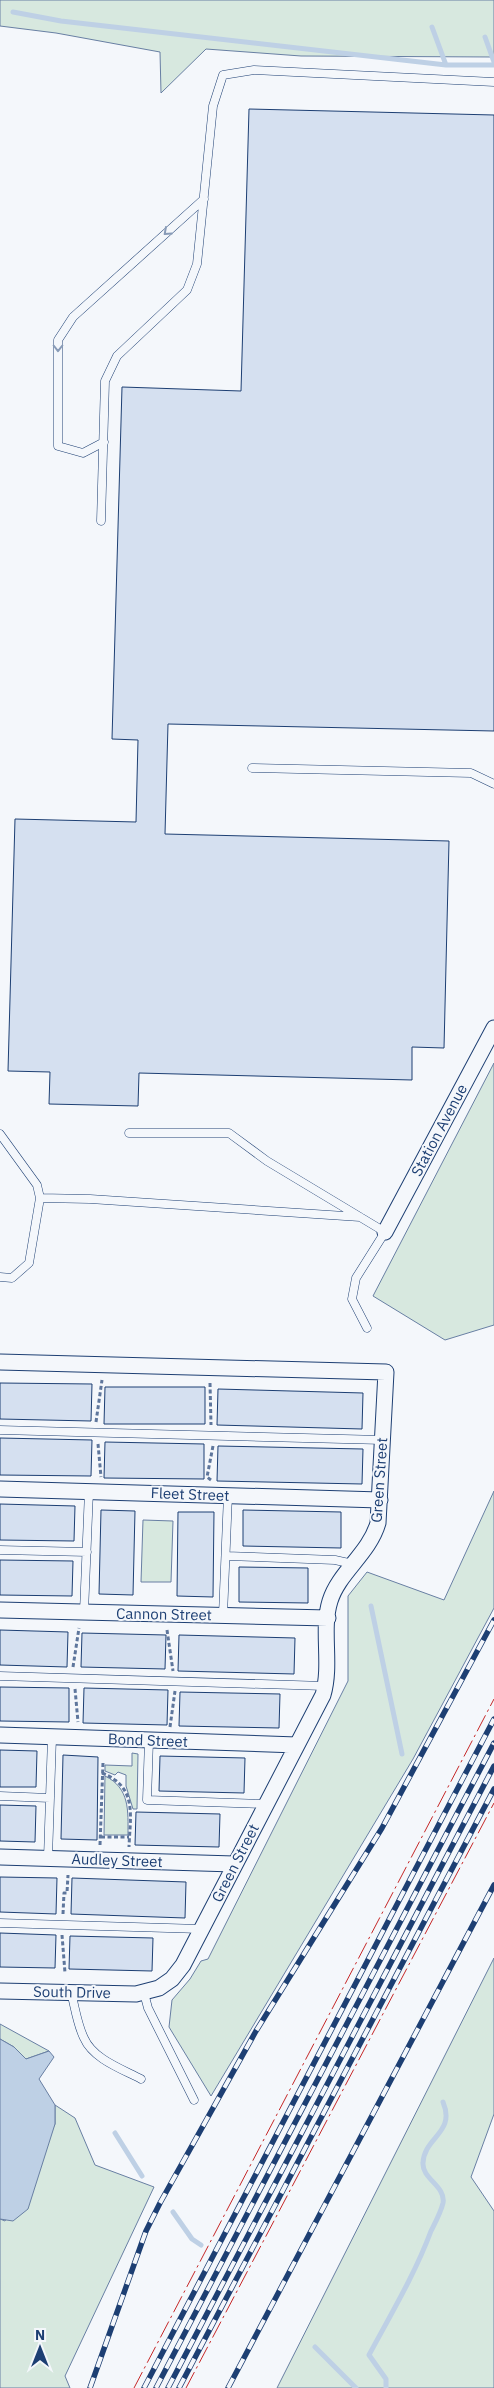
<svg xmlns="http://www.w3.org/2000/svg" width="494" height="2388" font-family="'IBM Plex Sans',sans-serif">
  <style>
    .green { fill: #d7e8df; stroke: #687fa3 }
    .water { fill: #bed0e5; stroke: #687fa3 }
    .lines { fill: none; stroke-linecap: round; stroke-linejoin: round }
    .stream { stroke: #bed0e5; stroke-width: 5 }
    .building { fill: #d5e0f0; stroke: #1d3f73 }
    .lane-casing { stroke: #1d3f73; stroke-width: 9 }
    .street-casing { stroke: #1d3f73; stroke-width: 17 }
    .path { stroke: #5e769c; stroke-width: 3; stroke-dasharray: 4 2.5; stroke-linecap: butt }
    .lane { stroke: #f4f7fb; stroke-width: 8 }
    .street { stroke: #f4f7fb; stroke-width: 15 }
    .rail-casing { stroke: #1d3f73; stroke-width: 5.5 }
    .rail { stroke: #f4f7fb; stroke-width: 4; stroke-dasharray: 11; stroke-linecap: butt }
    .power { stroke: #c62828; stroke-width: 1; stroke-dasharray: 18 4 2.5 4; stroke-linecap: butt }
    .oneway { stroke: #889bb7 }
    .labels { text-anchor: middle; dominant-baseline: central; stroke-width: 4; stroke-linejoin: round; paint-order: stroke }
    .street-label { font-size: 15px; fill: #1d3f73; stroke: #f4f7fb }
  </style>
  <rect width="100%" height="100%" fill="#f4f7fb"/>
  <path class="green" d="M0 0H494V57L301 56 206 49 161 93 160 52 56 33 0 26Z
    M494 1063V1325L445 1340 373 1296Z
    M494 1491V1608L413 1759 211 2096 169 2027 172 2000 190 1979 201 1961 208 1959 348 1681V1596L367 1572 444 1600Z
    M143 1520 173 1521 171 1582H141Z
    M132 1753 138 1754 137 1809H133L126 1786V1775L118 1772 115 1775 105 1771V1765L132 1766Z
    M105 1776C130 1788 128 1811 128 1835H104Z
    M494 1958V2114L471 2177 494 2211V2388H277Z
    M0 2024 49 2051 26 2059 14 2047 0 2039Z
    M55 2105 75 2118 95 2165 154 2187 65 2376 70 2388H0V2219L5 2221 55 2124Z"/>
  <path class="water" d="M0 2039 14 2047 26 2059 49 2051 54 2057 39 2079 55 2105V2124L28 2209 13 2221 0 2219Z"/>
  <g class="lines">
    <path class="stream" d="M13 12 61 21 446 65H494
      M432 27 446 65
      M485 37 494 62
      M371 1606 402 1754
      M115 2133 142 2176
      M173 2212 192 2239 201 2245
      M315 2347 356 2388
      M386 2388V2379L369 2355C391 2314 415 2274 431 2231 435 2223 441 2212 443 2203 446 2186 422 2179 423 2163 424 2137 456 2133 443 2102"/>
  </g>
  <path class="building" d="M249 109 494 115V731L168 724 165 834 449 841 444 1048 412 1047V1080L139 1073 138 1106 49 1104 50 1072 8 1071 15 819 136 822 138 740 112 739 122 387 241 391Z
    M0 1383 92 1384 91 1421 0 1419Z
    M105 1387H205V1424H104Z
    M218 1389 363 1393 362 1429 217 1425Z
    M0 1438 92 1440 91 1476 0 1475Z
    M105 1442 204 1444V1479L104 1478Z
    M218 1446 363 1449 362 1484 217 1481Z
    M0 1504 75 1506 74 1541 0 1540Z
    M101 1510 135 1511 133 1595 99 1594Z
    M243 1510 341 1512V1548L243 1546Z
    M178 1512H214L213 1597 177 1596Z
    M0 1560 73 1561 72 1596 0 1595Z
    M239 1567 308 1568V1603L239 1602Z
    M0 1630 68 1632 67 1667 0 1665Z
    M82 1633 166 1635 165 1669 81 1667Z
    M179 1635 295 1638 294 1674 178 1671Z
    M0 1687 69 1688V1722L0 1721Z
    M84 1688 168 1690 167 1725 83 1723Z
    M180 1692 280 1694 279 1728 179 1726Z
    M0 1750 37 1751 36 1787H0Z
    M63 1755 98 1757 97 1840 61 1839Z
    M160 1756 245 1758 244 1793 159 1791Z
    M0 1805 36 1806 35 1842 0 1841Z
    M136 1812 220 1814 219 1847 135 1845Z
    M0 1877 57 1878 56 1914 0 1912Z
    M72 1878 186 1882 185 1918 71 1914Z
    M0 1933 56 1935 55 1968 0 1967Z
    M70 1936 153 1938 152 1971 69 1969Z"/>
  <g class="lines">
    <defs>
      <path id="lane" d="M104 442 83 453 58 446V340L73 317 204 199
        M101 521 105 381 117 356 187 290 197 264 213 106 223 75 254 70 494 82
        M252 768 471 773 494 784
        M129 1133H229L267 1161 385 1232 356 1278 352 1299 367 1328
        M0 1134 37 1185 40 1198 90 1199 360 1217
        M0 1277 12 1278 29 1263 40 1198
        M0 1430 383 1440
        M0 1550 87 1552
        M226 1556 335 1560 353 1564
        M84 1612 89 1491
        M223 1615 228 1495
        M0 1676 325 1686
        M149 1740 147 1800 266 1804
        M0 1796 50 1798
        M48 1858 52 1737
        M0 1923 201 1929
        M71 1992C75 2007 77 2024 84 2038 93 2059 122 2069 141 2079
        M144 1993 148 2008 194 2100"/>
      <path id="street" d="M385 1232 494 1028
        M0 1362 386 1372 378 1523C369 1554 339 1572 330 1601 321 1630 332 1664 323 1695L183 1965 172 1979 159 1988 136 1994 0 1991
        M0 1489 380 1500
        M0 1610 328 1618
        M0 1735 297 1745
        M0 1857 234 1864"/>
    </defs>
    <use href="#lane" class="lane-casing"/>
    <use href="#street" class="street-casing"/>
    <path class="path" d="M210 1383 211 1425
      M96 1422 102 1380
      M98 1444 101 1477
      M211 1480 207 1477 213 1446
      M167 1630 173 1671
      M73 1667 79 1628
      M75 1689 78 1722
      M170 1727 175 1691
      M102 1773C138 1787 130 1816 129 1847
      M101 1837H129
      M100 1845 103 1763
      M63 1914 64 1893H67L68 1875
      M62 1935 65 1973"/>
    <use href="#lane" class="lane"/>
    <use href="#street" class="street"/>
    <defs>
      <path id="rail" d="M90 2388 146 2231 160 2203 256 2031 382 1828 494 1620
        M144 2388 494 1719
        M156 2388 494 1743
        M168 2388 494 1766
        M179 2388 494 1789
        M228 2388 494 1885"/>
    </defs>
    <use href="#rail" class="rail-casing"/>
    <use href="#rail" class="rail"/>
    <path class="power" d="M134 2388 494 1699
      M186 2388 494 1803"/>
  </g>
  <defs><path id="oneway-chevron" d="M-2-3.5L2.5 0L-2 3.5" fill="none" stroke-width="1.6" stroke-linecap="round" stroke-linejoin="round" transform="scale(1.25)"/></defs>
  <g class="oneway">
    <use href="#oneway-chevron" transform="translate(167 232) rotate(138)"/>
    <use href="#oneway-chevron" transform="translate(58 348) rotate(90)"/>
  </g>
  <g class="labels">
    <g class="street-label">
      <text transform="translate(439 1130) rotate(-62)">Station Avenue</text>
      <text transform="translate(379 1480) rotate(-86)">Green Street</text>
      <text transform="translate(190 1494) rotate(2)">Fleet Street</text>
      <text transform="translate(164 1614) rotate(1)">Cannon Street</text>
      <text transform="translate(148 1740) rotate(2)">Bond Street</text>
      <text transform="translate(117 1860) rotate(2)">Audley Street</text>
      <text transform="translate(235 1863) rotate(-63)">Green Street</text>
      <text transform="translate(72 1992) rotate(1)">South Drive</text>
    </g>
  </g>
  <g transform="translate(40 2348)" stroke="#f4f7fb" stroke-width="4" paint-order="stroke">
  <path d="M0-4L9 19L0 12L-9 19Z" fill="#1d3f73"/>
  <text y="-8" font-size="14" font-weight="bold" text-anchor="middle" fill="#1d3f73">N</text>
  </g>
</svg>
